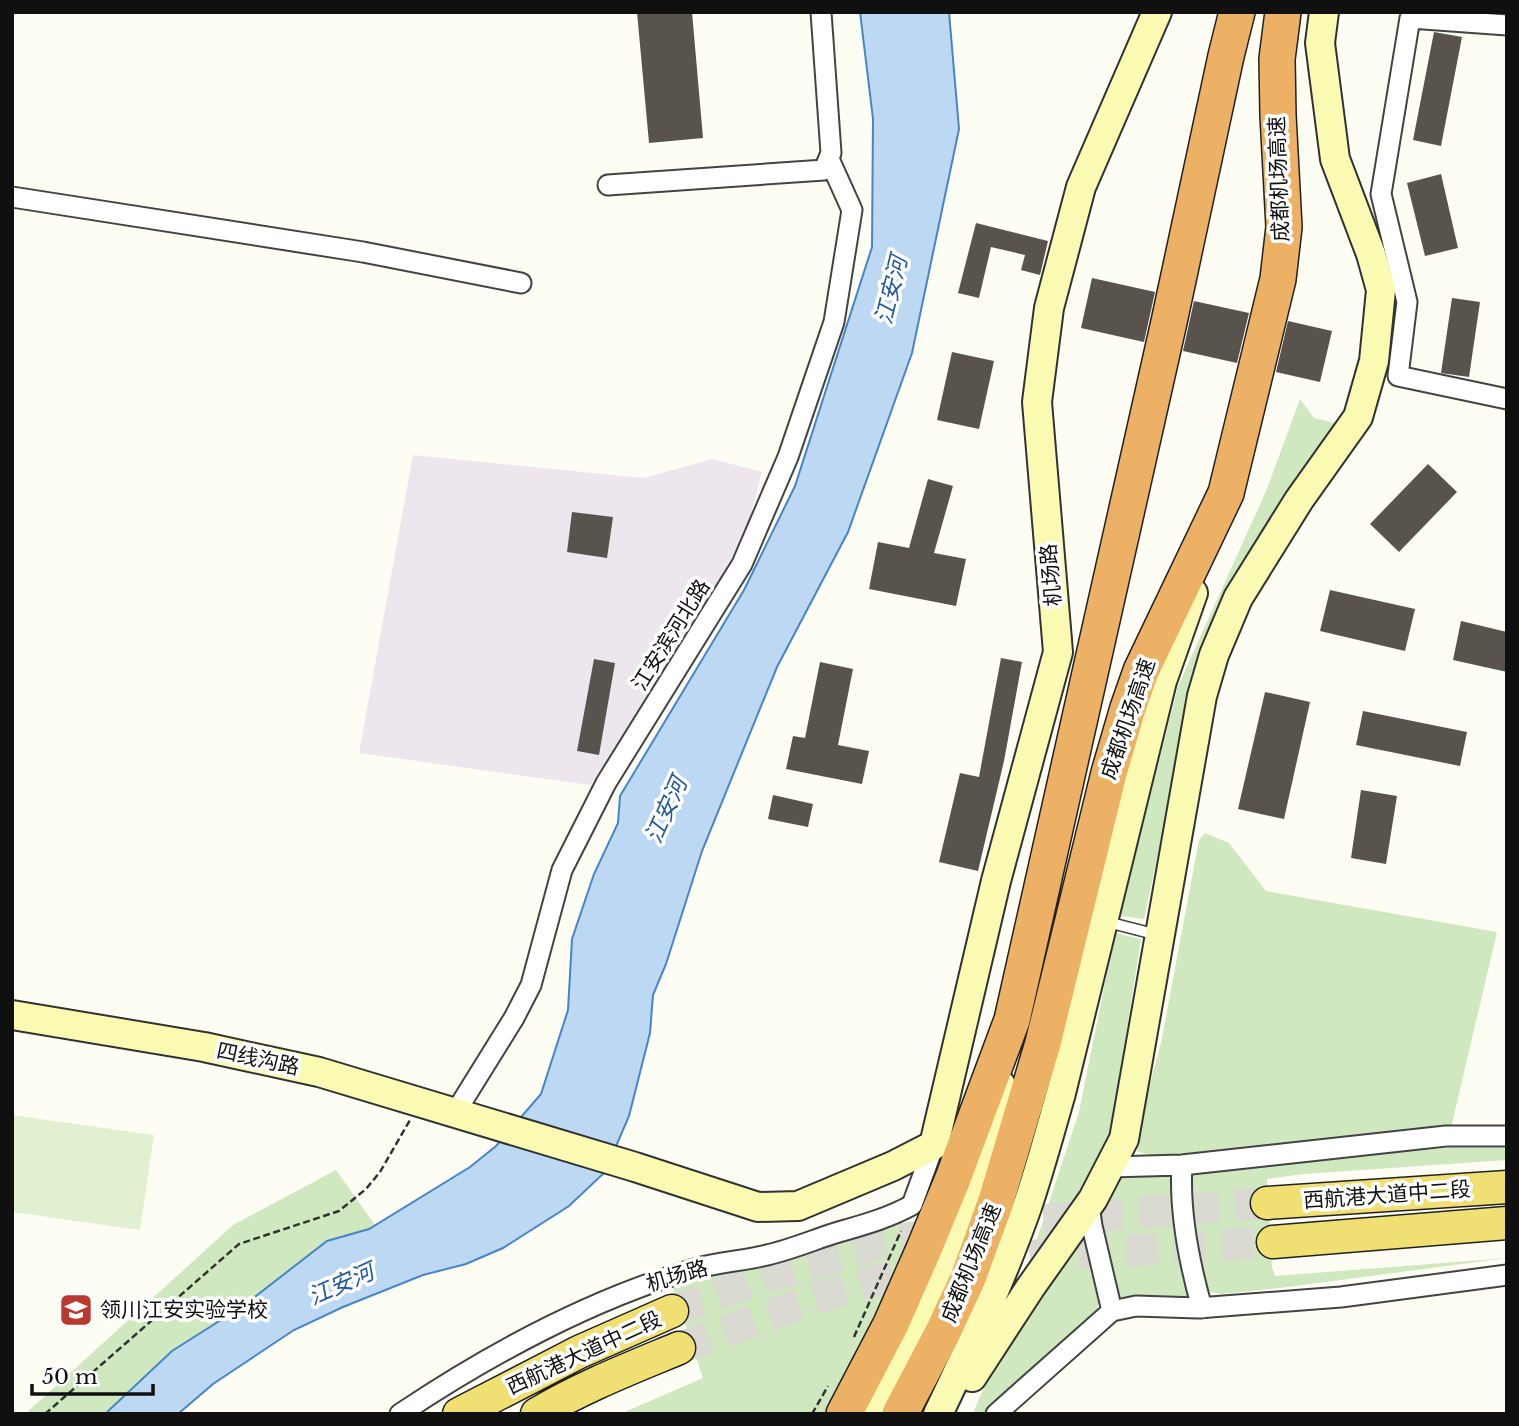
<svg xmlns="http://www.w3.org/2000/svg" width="1519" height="1426" font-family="'Libre Baskerville','Noto Sans SC',serif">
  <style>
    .industrial { fill: #eee6ee }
    .green { fill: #d0e8bf }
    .pitch { fill: #e1f0d0 }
    .water { fill: #bcd8f3; stroke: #4785c6; stroke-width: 2 }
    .building { fill: #58534d }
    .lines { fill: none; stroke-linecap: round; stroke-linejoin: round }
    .primary-tunnel { stroke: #dad9d2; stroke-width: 32; stroke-dasharray: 32 16; stroke-linecap: butt }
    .lane-casing { stroke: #434343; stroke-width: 13 }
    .street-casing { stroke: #434343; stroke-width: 23 }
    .secondary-casing { stroke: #323232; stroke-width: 32 }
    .primary-casing { stroke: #212121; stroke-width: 35 }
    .highway-casing { stroke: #212121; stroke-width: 38 }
    .path { stroke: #323232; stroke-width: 2.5; stroke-dasharray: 7 3.5; stroke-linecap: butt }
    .lane { stroke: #fff; stroke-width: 10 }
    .street { stroke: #fff; stroke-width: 19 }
    .secondary { stroke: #fafab3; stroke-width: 28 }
    .primary { stroke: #f0df72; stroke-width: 32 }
    .highway { stroke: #ecb165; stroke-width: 35 }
    .labels { text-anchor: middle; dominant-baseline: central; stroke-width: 7; stroke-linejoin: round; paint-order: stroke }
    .street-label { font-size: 21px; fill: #101010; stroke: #fff }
    .poi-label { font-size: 21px; fill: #101010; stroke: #fff; text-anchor: start }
    .water-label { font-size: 23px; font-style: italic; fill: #1f589c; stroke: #fff }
  </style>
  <rect width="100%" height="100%" fill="#fefdf4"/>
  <path class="industrial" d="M413 455 643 478 713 459 762 472 748 525 718 583 652 694 590 785 359 753Z"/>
  <path class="green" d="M1300 399 1314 418 1343 425 1198 667 1144 919 1120 916 1178 686 1267 489Z
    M1205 833 1229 843 1266 891 1497 932 1451 1128 1154 1157 1137 1151 1142 1113 1161 1043 1199 840Z
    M1115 933 1141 939 1113 1119 1105 1152 1084 1193 1025 1275 1079 1112Z
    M1448 1148H1507V1160L1304 1174 1267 1179 1272 1268 1275 1276 1507 1258 1280 1288 1221 1294 1205 1291 1194 1258 1190 1176 1199 1173 1286 1161Z
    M336 1170 375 1225 172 1351 105 1414H25L233 1225Z
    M1124 1175H1164L1172 1179 1177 1199 1193 1287C1191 1290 1189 1295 1186 1297 1174 1306 1131 1301 1117 1296L1099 1225 1104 1206 1114 1187Z
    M894 1222 915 1225 829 1414H620L703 1378 673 1288 708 1275 764 1266Z
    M1084 1234 1088 1239 1103 1292 1096 1312 1080 1334 1012 1391 984 1414H973C996 1350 1045 1289 1084 1234Z"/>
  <path class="pitch" d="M12 1115 154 1135 140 1230 12 1212Z"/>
  <path class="water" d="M860 12H949L959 129 912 353 848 532 777 667 702 851 666 964 653 995 650 1033 629 1116 605 1172 569 1206 503 1248 466 1264 423 1275 343 1307 294 1330 213 1384 178 1414H105L172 1351 243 1306 327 1241 369 1229 470 1167 496 1146 541 1094 568 1010 572 939 594 874 618 823 620 796 744 590 795 486 872 247 873 119Z"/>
  <path class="building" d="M637 12H692L703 138 649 143Z
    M1434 32 1462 37 1441 146 1413 140Z
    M1441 174 1458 248 1425 256 1407 183Z
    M976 223 1048 241 1040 275 1021 270 1025 255 991 247 979 298 958 293Z
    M1092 278 1155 292 1144 342 1081 328Z
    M1452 298 1480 302 1469 377 1441 373Z
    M1194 301 1249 313 1237 363 1183 351Z
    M1288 321 1332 331 1320 382 1276 372Z
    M952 352 994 361 979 429 937 420Z
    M1428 464 1457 492 1399 552 1370 524Z
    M928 479 953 486 934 553 966 559 956 606 869 589 878 542 909 548Z
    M572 512 613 517 607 558 567 552Z
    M1330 590 1415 609 1405 651 1320 631Z
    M1461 621 1507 632V672L1453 660Z
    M1001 658 1022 662 1004 761 978 871 939 862 960 773 979 777Z
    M594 659 615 663 599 755 577 751Z
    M820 662 853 669 838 745 869 751 862 784 786 769 793 736 805 738Z
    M1265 692 1310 702 1284 819 1238 809Z
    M1363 711 1467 732 1460 766 1356 745Z
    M1361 790 1397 796 1386 864 1351 858Z
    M773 795 813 804 808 827 768 819Z"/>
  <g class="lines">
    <path class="primary-tunnel" d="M982 1261 1032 1256 1273 1242
      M672 1311 762 1278 881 1243 958 1230 1034 1221 1267 1203
      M679 1348 834 1292 881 1279 935 1268"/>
    <defs>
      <path id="lane" d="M1115 924 1158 935"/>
      <path id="street" d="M1507 25 1410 18 1381 194 1407 302 1398 376 1507 399
        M608 185 824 170 831 153 821 12
        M12 197 363 252 521 283
        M455 1113 514 1018 531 985 562 870 606 783 742 564 788 457 834 322 852 210 829 159
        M1182 1165C1179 1212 1189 1262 1202 1308
        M1110 1167 1182 1165 1446 1136H1507
        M1089 1205 1092 1226 1112 1311
        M400 1414C488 1355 592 1299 694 1269 717 1262 743 1261 767 1255 789 1250 811 1241 832 1234 859 1226 887 1219 912 1205L934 1145
        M996 1414 1112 1311 1136 1306 1198 1308 1341 1297 1507 1275"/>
      <path id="secondary" d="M12 1015 204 1047 319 1072 635 1167 758 1207 798 1206 893 1166 934 1145 996 881 1058 652 1037 402 1049 308 1081 187 1157 12
        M972 1377 1030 1288 1093 1199 1124 1139 1202 696 1214 655 1238 598 1299 500 1358 417 1374 361 1381 290 1371 254 1335 159 1320 43 1324 12
        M870 1414C900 1358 926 1302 951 1244 972 1193 992 1140 1001 1085
        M938 1414C971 1346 1002 1278 1027 1207 1040 1169 1050 1131 1061 1093L1162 681 1193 593"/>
      <path id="primary" d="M1267 1203 1507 1187
        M1273 1242 1507 1223
        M459 1414 579 1352 672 1311
        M537 1414C582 1387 631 1368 679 1348"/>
      <path id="highway" d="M844 1414 891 1324 924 1249 952 1181 1012 1020 1169 322 1226 56 1237 12
        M900 1414 943 1332 968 1278 996 1201 1043 1043 1109 773 1128 708 1141 671 1226 493 1278 279 1284 227 1278 115 1277 59 1283 12"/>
    </defs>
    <use href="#lane" class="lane-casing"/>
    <use href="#street" class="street-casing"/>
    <use href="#secondary" class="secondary-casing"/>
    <use href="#primary" class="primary-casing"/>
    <use href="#highway" class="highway-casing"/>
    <path class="path" d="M854 1337 901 1231
      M45 1414 239 1244 339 1211 366 1189 380 1172 410 1120
      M812 1414 828 1386"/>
    <use href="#lane" class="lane"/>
    <use href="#street" class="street"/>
    <use href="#secondary" class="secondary"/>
    <use href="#primary" class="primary"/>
    <use href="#highway" class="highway"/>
  </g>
  <defs>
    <symbol id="school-square" viewBox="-11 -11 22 22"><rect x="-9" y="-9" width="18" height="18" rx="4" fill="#b9382f" stroke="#fff"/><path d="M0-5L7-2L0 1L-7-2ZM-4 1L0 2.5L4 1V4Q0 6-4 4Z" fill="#fff"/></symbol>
  </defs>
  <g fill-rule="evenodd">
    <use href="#school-square" x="57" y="1291" width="38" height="38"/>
  </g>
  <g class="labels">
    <g class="street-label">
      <text transform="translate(1279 179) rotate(-92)">成都机场高速</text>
      <text transform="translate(1051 575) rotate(-95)">机场路</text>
      <text transform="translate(671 635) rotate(-58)">江安滨河北路</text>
      <text transform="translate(1128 719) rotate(-71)">成都机场高速</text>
      <text transform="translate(258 1059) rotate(12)">四线沟路</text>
      <text transform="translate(1387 1195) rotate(-4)">西航港大道中二段</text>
      <text transform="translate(971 1263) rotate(-68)">成都机场高速</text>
      <text transform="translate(677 1276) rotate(-16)">机场路</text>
      <text transform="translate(584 1353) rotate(-25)">西航港大道中二段</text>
    </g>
    <g class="poi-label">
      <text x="100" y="1310">领川江安实验学校</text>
    </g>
    <g class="water-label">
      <text transform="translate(891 290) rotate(-76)">江安河</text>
      <text transform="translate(666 810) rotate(-66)">江安河</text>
      <text transform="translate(341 1284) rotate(-24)">江安河</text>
    </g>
  </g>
  <rect width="1519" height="1426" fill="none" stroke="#101010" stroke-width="28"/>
  <path d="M32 1384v10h121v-10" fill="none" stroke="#101010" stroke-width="3.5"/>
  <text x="42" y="1384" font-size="21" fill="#101010" stroke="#ffffff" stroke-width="5" paint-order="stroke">50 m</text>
</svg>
